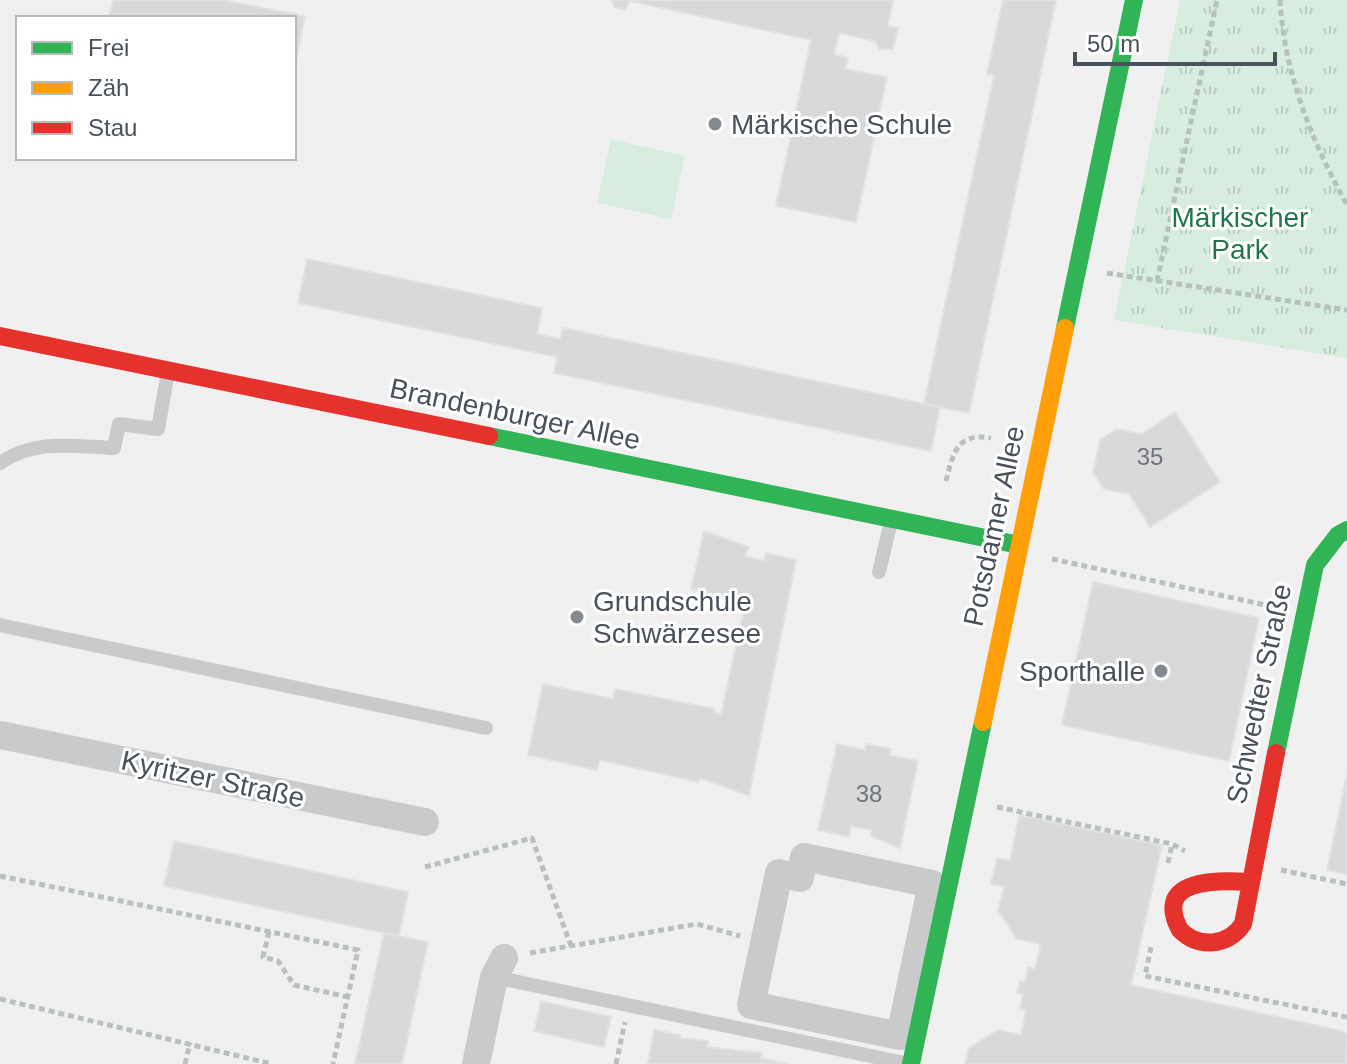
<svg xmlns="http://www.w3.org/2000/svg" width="1347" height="1064" font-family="Helvetica,sans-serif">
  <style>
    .grass { fill: #d6eddf }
    .park { fill: url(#park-tufts) }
    .building { fill: #d9d9da; stroke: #e1e2e3; stroke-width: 2 }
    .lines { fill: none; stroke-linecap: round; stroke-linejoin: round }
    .path { stroke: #b8c1bf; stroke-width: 5; stroke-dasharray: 6 4; stroke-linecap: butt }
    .lane { stroke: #c8cacc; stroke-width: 14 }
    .street { stroke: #c8cacc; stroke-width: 28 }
    .fast { stroke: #30b455; stroke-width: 18 }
    .slow { stroke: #ff9f0a; stroke-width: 18 }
    .jam { stroke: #e5322d; stroke-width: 18 }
    .poi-dot { fill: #83898f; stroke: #fff; stroke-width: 3 }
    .labels { text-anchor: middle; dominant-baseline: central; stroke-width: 6; stroke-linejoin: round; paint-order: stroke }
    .number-label { font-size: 24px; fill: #6e747c }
    .poi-label { font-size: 28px; fill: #49525b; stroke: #fff; text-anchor: start }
    .park-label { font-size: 28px; fill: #20764a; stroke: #fff }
    .street-label { font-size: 28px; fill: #49525b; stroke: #fff }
  </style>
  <defs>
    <pattern id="park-tufts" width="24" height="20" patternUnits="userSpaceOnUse" patternTransform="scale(2)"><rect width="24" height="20" fill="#d6eddf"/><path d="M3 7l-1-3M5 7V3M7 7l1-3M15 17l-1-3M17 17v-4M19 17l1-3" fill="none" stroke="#b9cdc2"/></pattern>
  </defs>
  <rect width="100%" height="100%" fill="#f0f0f0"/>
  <path class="grass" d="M611 139 685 156 671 219 597 203Z"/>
  <path class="park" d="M1180 0H1347V358L1114 320Z"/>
  <path class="building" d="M113 0H222L305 16 296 61 294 18H109Z
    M612 0H893L888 26 898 28 893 49H879L875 41 839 33 834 54 848 58 845 69 887 77 856 222 776 206 811 40 630 1 625 10 614 7Z
    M1003 0H1056L969 413 924 404 994 75 987 74Z
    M307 259 542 308 537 334 560 339 563 328 940 407 931 451 554 373 557 357 298 303Z
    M1175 412 1220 482 1150 527 1129 494 1104 489 1093 472 1100 440 1117 429 1142 434Z
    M704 531 749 547 744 556 764 561 766 553 796 560 749 796 700 778 699 782 600 760 597 770 528 755 543 684 613 699 615 689 715 709 714 712 721 714 745 605 724 594 721 600 691 589Z
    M1093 582 1259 618 1229 761 1062 725Z
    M837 744 865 750 866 744 891 749 890 755 918 761 900 848 871 836 872 830 851 826 849 837 818 830Z
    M1347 774V874L1327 870Z
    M1019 815 1162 845 1131 985 1342 1031 1347 1035 1346 1064H965L969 1048 998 1030 1021 1035 1026 1010 1020 1009 1023 994 1017 993 1020 981 1025 982 1028 967 1035 969 1041 944 1017 939 998 910 1004 887 991 884 997 858 1010 861Z
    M174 841 408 892 399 936 164 886Z
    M384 933 428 942 402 1064H355Z
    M541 1001 611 1017 604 1047 534 1031Z
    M654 1030 681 1035 680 1038 708 1041 707 1047 762 1053 761 1058 788 1064H648Z"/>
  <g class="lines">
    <path class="path" d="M1280 0C1284 74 1312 141 1347 205
      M1107 273 1347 310
      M1157 281 1217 0
      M946 481C953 453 957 432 991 438
      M1052 559 1275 607
      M997 807 1172 844 1185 851
      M1168 863 1172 844
      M425 867 532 838 571 946
      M1281 870 1347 884
      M0 876 358 950 333 1064
      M269 932 263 957 278 961 294 985 348 997
      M1151 947 1145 976 1347 1017
      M530 953 697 924 740 936
      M0 999 272 1064
      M185 1064 190 1043
      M616 1064 625 1022"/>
    <path class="lane" d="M0 463C34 439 74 446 114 448L119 424 158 429 168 372
      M879 572 891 521
      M0 625 486 728
      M494 977 909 1064"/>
    <path class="street" d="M0 735 425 822
      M804 857 932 884 900 1036 751 1005 779 873 800 878Z
      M476 1064 494 977 504 958"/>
    <path class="fast" d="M1065 328 1134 0
      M489 436 1019 545
      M1276 753 1315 565 1338 535 1347 530
      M911 1064 983 722"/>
    <path class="slow" d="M983 722 1065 328"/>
    <path class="jam" d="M0 336 489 436
      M1249 882C1219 880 1152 878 1180 930 1199 949 1228 946 1243 924L1276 753"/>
  </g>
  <g class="poi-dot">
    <circle cx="715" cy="124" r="8"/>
    <circle cx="577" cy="617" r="8"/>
    <circle cx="1161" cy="671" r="8"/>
  </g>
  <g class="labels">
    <g class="number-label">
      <text x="1150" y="456">35</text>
      <text x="869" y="793">38</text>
    </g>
    <g class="poi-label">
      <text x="731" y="124">Märkische Schule</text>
      <text x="593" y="601">Grundschule<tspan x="593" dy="32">Schwärzesee</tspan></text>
      <text x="1145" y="671" text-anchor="end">Sporthalle</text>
    </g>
    <g class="park-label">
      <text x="1240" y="217">Märkischer<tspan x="1240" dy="32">Park</tspan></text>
    </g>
    <g class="street-label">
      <text transform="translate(515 414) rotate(12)">Brandenburger Allee</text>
      <text transform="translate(994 526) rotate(-78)">Potsdamer Allee</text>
      <text transform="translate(1259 694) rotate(-78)">Schwedter Straße</text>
      <text transform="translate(213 779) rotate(12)">Kyritzer Straße</text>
    </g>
  </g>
  <rect x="16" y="16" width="280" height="144" fill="#ffffff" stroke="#b6babd" stroke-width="2"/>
  <rect x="32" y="42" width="40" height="12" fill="#30b455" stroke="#b6babd" stroke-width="2"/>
  <text x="88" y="56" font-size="24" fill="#49525b">Frei</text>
  <rect x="32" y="82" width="40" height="12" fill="#ff9f0a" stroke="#b6babd" stroke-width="2"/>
  <text x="88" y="96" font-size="24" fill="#49525b">Zäh</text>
  <rect x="32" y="122" width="40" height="12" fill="#e5322d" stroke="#b6babd" stroke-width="2"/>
  <text x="88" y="136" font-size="24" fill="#49525b">Stau</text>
  <path d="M1075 52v12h200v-12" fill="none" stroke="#49525b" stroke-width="4"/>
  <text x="1087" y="52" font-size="24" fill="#49525b" stroke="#ffffff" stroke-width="6" paint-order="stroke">50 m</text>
</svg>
